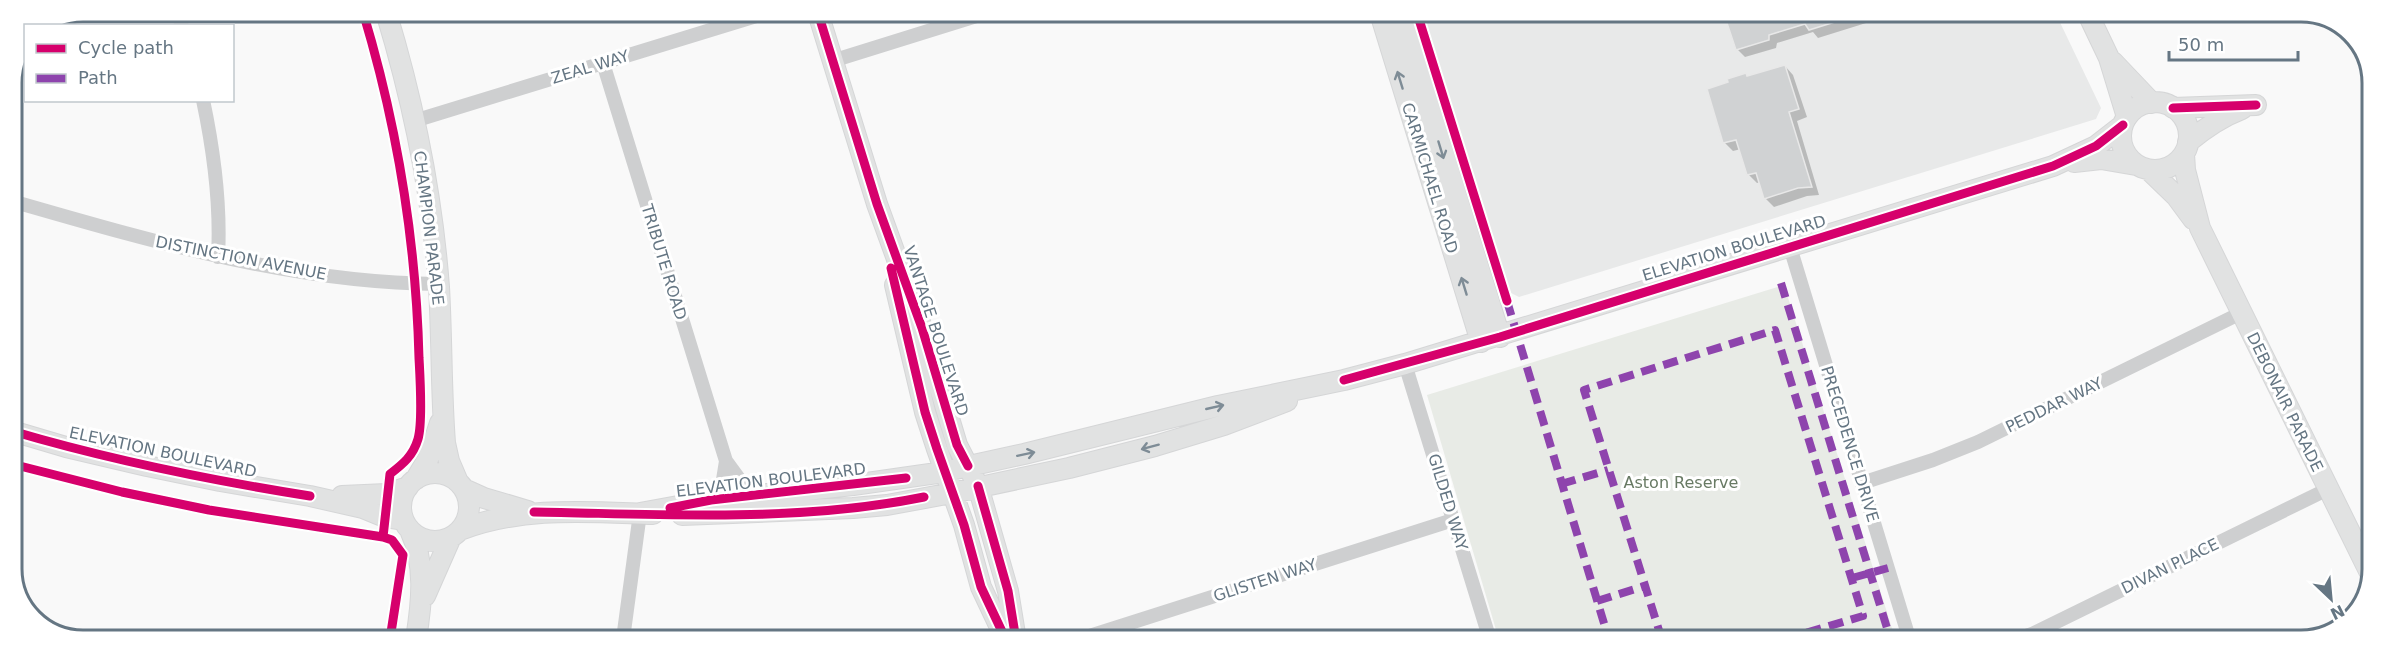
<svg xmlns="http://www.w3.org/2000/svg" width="2385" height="653" font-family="'DejaVu Sans',sans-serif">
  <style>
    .built { fill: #e8e9e9 }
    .green { fill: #e8ebe6 }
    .shadow { fill: #0003 }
    .building { fill: #d0d2d3; stroke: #e8e8e8; stroke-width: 1.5 }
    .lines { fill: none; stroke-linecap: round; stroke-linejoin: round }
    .secondary-casing { stroke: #d5d6d7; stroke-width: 22 }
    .street { stroke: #cecfd0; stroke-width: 14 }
    .secondary { stroke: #e1e2e2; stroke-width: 20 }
    .quiet { stroke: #8e44ad; stroke-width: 8; stroke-dasharray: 15 8; stroke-linecap: butt }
    .cycleway-casing { stroke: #fff; stroke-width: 13 }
    .cycleway { stroke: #d6006c; stroke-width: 9 }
    .oneway { stroke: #7e8c96 }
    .labels { text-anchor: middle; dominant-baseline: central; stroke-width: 6; stroke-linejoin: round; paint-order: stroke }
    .street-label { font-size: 16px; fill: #657683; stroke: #fff }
    .park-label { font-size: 16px; fill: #687a64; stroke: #fff }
    .rim { fill: none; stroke: #657683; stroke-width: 3 }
  </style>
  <rect width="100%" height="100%" fill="#f9f9f9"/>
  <path class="built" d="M1420 13 2056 14 2101 108 2096 119 1519 297 1503 289Z"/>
  <path class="green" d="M1784 285 1896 641 1499 640 1427 395Z"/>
  <path class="shadow" d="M1726 14H1895L1818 38 1813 32 1777 43 1776 48 1745 57 1737 49Z
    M1785 66 1793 75 1807 117 1797 121 1819 195 1807 196 1774 207 1766 199 1761 182 1757 183 1748 174 1741 149 1733 151 1724 142 1730 83 1746 75 1748 77Z"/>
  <path class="building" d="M1724 14H1850L1851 17 1809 30 1805 24 1769 35V40L1736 50Z
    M1785 65 1799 109 1789 112 1812 187 1798 188 1764 199 1756 173 1747 175 1736 140 1723 143 1707 89 1728 82 1727 79 1746 73 1747 76Z"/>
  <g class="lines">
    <defs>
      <path id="secondary" d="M386 12C413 101 432 194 439 287 442 339 441 391 445 443L449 461 458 482
        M818 13 877 204 922 328 957 445 978 486 1008 591 1016 640
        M1380 13 1481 342
        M1400 13 1500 337
        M2088 14 2109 58 2127 117
        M2113 62 2152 103
        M2121 136a34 34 0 1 1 68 0a34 34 0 1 1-68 0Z
        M2173 108 2256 105
        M2188 142C2205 128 2221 117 2242 109
        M2184 154 2185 170 2200 228 2371 575
        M2074 162 2101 159 2136 165
        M2148 169 2176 196 2193 219
        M895 285 925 412 937 449 964 525 981 587 1006 640
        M12 431 66 447 147 466 220 481 310 496 363 508 385 517 403 520
        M401 507a34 34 0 1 1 68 0a34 34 0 1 1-68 0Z
        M416 479 428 459 440 423
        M464 489 484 498 528 511
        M342 496 387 494 408 487
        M640 513 711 500 853 485 937 473 1024 454 1218 406 1344 380 1405 364 2053 166 2096 146 2123 125
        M682 515 853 508 887 505 952 493 1069 468 1155 446 1224 425 1287 401
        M410 530C426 564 422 602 416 639
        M460 530C522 506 588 512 653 514
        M425 596 451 537"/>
    </defs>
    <use href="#secondary" class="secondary-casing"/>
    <path class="street" d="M177 12 182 26
      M832 61 986 13
      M603 63 726 461 745 487 758 496
      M203 100C214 152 221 204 218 257
      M414 121 766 13
      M12 201C151 241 293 283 439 284
      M1790 247 1910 641
      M1405 364 1490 640
      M1862 483 1933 460 1978 442 2241 313
      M711 500 721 492 726 461
      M623 639 640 513
      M1077 640 1453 520
      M2011 641 2032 634 2328 489"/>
    <use href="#secondary" class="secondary"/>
    <path class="quiet" d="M1781 283 1891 641
      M1507 301 1609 640
      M1561 484 1608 470
      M1852 578 1888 568
      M1597 601 1645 586
      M1662 640 1584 390 1775 330 1863 616 1782 640"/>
    <defs>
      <path id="cycleway" d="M363 12C397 125 416 240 419 358 420 377 423 422 418 439 413 456 403 464 390 474L383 537 392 540 403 555 390 639
        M818 13 877 204 922 328 957 445 968 466
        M1417 13 1507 301
        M2173 108 2256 105
        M891 268 925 412 937 449 964 525 981 587 1006 640
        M1344 380 1500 337 2053 166 2096 146 2123 125
        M12 431C110 460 209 480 310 496
        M12 464 122 492 209 510 383 537
        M978 486 1008 591 1016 640
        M670 508 711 500 906 478
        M534 512C663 514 796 523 924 497"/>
    </defs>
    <use href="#cycleway" class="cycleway-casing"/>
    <use href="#cycleway" class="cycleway"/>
  </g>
  <defs><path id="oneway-shaft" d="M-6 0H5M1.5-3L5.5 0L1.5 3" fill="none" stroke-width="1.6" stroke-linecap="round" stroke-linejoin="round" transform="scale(1.5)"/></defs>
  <g class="oneway">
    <use href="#oneway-shaft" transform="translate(1400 80) rotate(-107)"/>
    <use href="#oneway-shaft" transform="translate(1441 150) rotate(73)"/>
    <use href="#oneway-shaft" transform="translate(1464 286) rotate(-107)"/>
    <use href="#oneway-shaft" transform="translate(1215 407) rotate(-13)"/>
    <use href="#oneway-shaft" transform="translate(1150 447) rotate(165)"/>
    <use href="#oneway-shaft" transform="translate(1026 454) rotate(-12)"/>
  </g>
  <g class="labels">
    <g class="street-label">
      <text transform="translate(590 67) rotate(-17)">ZEAL WAY</text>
      <text transform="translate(1430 178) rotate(73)">CARMICHAEL ROAD</text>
      <text transform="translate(429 228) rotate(83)">CHAMPION PARADE</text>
      <text transform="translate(1734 248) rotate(-17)">ELEVATION BOULEVARD</text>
      <text transform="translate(241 258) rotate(11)">DISTINCTION AVENUE</text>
      <text transform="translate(664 262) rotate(73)">TRIBUTE ROAD</text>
      <text transform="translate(936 331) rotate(72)">VANTAGE BOULEVARD</text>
      <text transform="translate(2285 402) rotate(64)">DEBONAIR PARADE</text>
      <text transform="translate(2054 405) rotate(-26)">PEDDAR WAY</text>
      <text transform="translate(1850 444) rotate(73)">PRECEDENCE DRIVE</text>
      <text transform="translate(163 452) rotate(12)">ELEVATION BOULEVARD</text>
      <text transform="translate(771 480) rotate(-7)">ELEVATION BOULEVARD</text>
      <text transform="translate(1448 502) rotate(73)">GILDED WAY</text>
      <text transform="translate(2170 566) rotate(-26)">DIVAN PLACE</text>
      <text transform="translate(1265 580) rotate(-18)">GLISTEN WAY</text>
    </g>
    <g class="park-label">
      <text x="1681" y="482">Aston Reserve</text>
    </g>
  </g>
  <path d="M0 0H2385V653H0ZM83 22H2301A61 61 0 0 1 2362 83V569A61 61 0 0 1 2301 630H83A61 61 0 0 1 22 569V83A61 61 0 0 1 83 22Z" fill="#fff" fill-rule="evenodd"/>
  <path class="rim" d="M83 22H2301A61 61 0 0 1 2362 83V569A61 61 0 0 1 2301 630H83A61 61 0 0 1 22 569V83A61 61 0 0 1 83 22Z"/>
  <rect x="24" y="24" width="210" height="78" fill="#ffffff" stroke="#c1c8cd" stroke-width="1.5"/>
  <rect x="36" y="44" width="30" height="9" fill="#d6006c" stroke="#c1c8cd" stroke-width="1.5"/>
  <text x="78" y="54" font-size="18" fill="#657683">Cycle path</text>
  <rect x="36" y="74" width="30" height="9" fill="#8e44ad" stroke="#c1c8cd" stroke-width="1.5"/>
  <text x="78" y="84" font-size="18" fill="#657683">Path</text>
  <g transform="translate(2331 599) rotate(154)" stroke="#ffffff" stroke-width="4.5" paint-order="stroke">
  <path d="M0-4.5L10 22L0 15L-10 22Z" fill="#657683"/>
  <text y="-9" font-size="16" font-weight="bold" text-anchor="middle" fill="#657683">N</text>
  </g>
  <path d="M2169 51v9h129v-9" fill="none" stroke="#657683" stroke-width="3"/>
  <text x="2178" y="51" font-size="18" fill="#657683" stroke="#ffffff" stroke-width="4.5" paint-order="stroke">50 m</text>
</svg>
